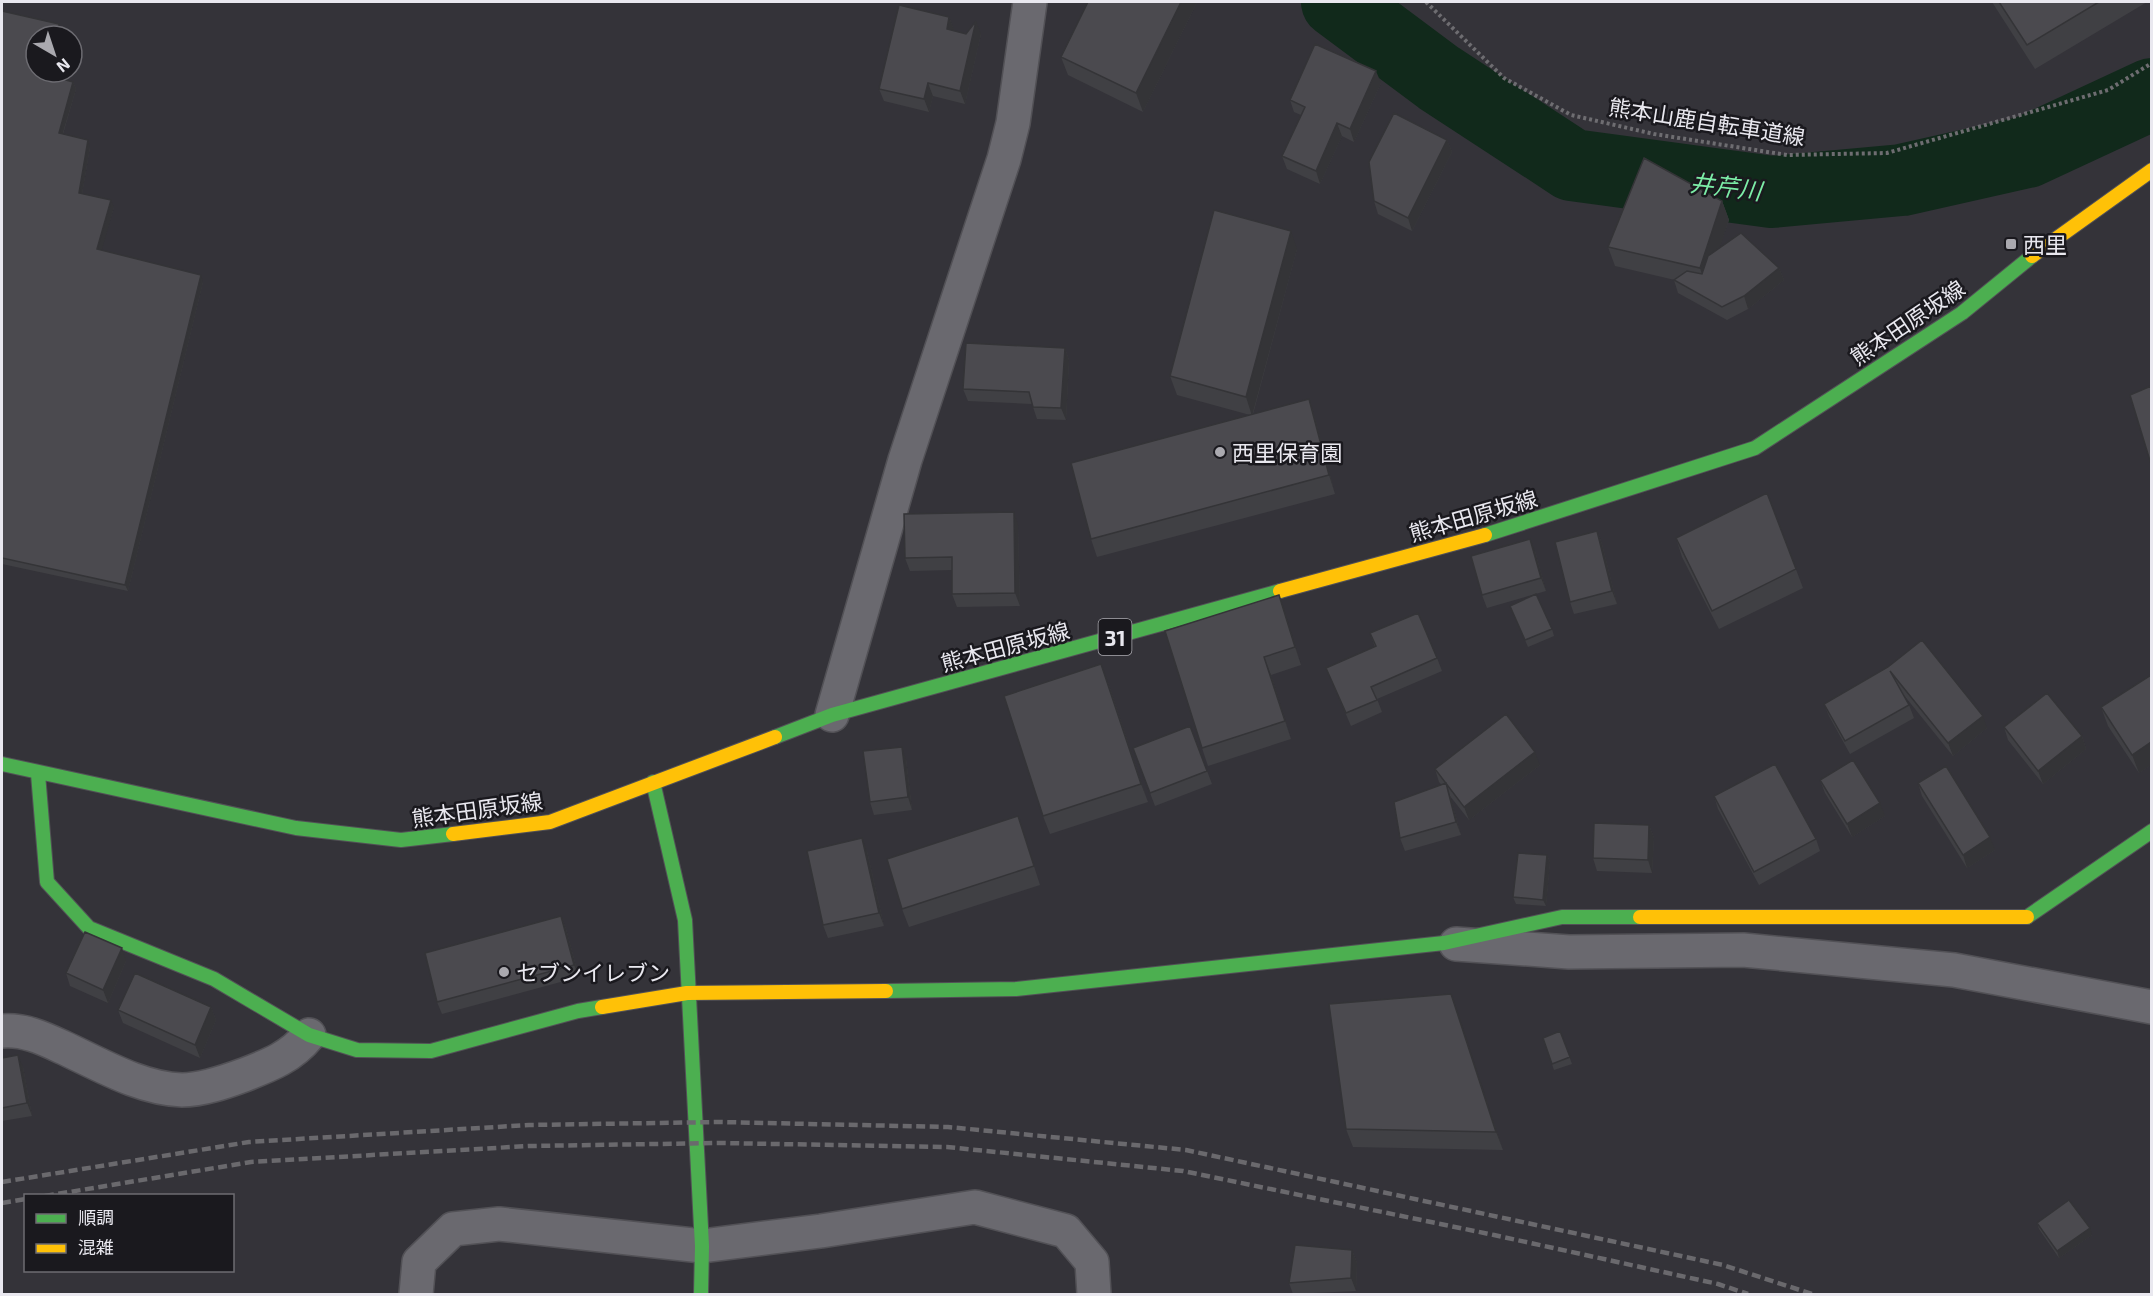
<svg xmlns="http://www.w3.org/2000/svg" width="2153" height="1296" font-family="'Exo 2','Noto Sans JP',sans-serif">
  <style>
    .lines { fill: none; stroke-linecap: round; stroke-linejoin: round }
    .river { stroke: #11291b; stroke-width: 72 }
    .street-casing { stroke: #525156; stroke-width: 36 }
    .fast-casing { stroke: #525156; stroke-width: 16 }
    .slow-casing { stroke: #525156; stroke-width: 16 }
    .path { stroke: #6e6d71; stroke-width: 4; stroke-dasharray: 3 3; stroke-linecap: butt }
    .street { stroke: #6a696f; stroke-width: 33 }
    .fast { stroke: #4caf50; stroke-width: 14 }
    .slow { stroke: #ffc107; stroke-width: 14 }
    .rail { stroke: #6a696d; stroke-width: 4.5; stroke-dasharray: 9 4.5; stroke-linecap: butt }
    .wall { fill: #404044 }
    .shaded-wall { fill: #343437 }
    .building { fill: #4b4a4f; stroke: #343437; stroke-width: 1.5 }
    .poi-dot { fill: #aaa9af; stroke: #1a191e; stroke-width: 2 }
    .labels { text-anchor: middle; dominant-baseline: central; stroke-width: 5; stroke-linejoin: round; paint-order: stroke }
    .shield { fill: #1a191e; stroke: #abaab0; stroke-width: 1.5 }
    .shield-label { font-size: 21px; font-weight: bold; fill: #e9e8ef }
    .street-label { font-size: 22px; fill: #e9e8ef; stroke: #1a191e }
    .poi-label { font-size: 22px; fill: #e9e8ef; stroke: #1a191e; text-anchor: start }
    .water-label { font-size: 24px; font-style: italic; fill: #7ceda7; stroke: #1a191e }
  </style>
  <rect width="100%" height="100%" fill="#343339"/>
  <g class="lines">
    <path class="river" d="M1337 2 1439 78 1572 165 1772 192 1902 180 2027 152 2152 94"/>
    <defs>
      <path id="street" d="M832 715 905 460 1004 159 1013 123 1030 2
        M1456 944 1569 952 1743 950 1954 970 2152 1007
        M2 1031C23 1029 43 1038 62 1047 99 1064 141 1089 182 1090 202 1090 225 1082 244 1075 270 1065 291 1057 309 1035
        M416 1294 419 1262 453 1229 499 1224 702 1246 821 1231 975 1207 1066 1231 1092 1262 1094 1294"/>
      <path id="fast" d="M1485 535 1755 448 1962 313 2032 256
        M775 737 832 715 1280 591
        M2 764 296 828 401 840 453 834
        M38 774 47 882 89 928 214 979 309 1035 357 1050 431 1051 578 1011 602 1007
        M653 782 685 920 702 1246 701 1294
        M2027 917 2152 831
        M886 991 1016 989 1444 943 1562 917H1640"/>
      <path id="slow" d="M2032 256 2152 170
        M1280 591 1485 535
        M453 834 550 822 775 737
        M1640 917H2027
        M602 1007 687 993 886 991"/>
    </defs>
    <use href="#street" class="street-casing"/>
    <use href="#fast" class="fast-casing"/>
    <use href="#slow" class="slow-casing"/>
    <path class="path" d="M1426 2 1504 78 1571 115 1654 134 1787 155 1887 153 2108 90 2152 63"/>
    <use href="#street" class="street"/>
    <use href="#fast" class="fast"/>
    <use href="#slow" class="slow"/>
    <path class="rail" d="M2 1182 249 1142 529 1125 720 1122 948 1127 1186 1150 1723 1265 1812 1294
      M45 1196 251 1162 529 1146 720 1143 947 1147 1183 1171 1494 1235 1718 1284 1748 1294
      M2 1203 26 1199"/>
  </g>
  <path class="wall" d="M1197 2 1143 112 1068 75 1061 57Z
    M1992 2H2147L2035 69Z
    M2 11 61 30 36 72H52L51 76 73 82 76 89 63 134 90 147 82 194 114 207 101 250 203 282 128 591 2 564Z
    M949 17 954 31 966 34H981L965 104 933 96 929 112 884 101 879 89Z
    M1381 83 1354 142 1342 136 1320 184 1287 169 1282 156 1301 115 1294 112 1290 100Z
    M1447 140 1452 152 1412 231 1378 214 1374 201Z
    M1722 201 1729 220 1719 248 1779 268 1784 280 1748 309 1727 320 1678 293 1674 280H1675L1615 266 1608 247Z
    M1297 249 1253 414 1309 399 1315 418 1335 494 1097 557 1091 539 1250 415 1177 395 1170 376Z
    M1065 348 1069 360 1066 420 1037 419 1032 404 968 401 963 389Z
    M1767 493 1803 588 1719 629 1682 557 1676 538Z
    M1018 525 1020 606 957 607 952 594V570L910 571 905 558Z
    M1597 531 1602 544 1617 604 1574 614 1570 602Z
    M1535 551 1546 591 1487 608 1482 595Z
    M1513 612 1552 629 1554 636 1528 647Z
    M1285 613 1301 665 1271 675 1291 739 1208 766 1202 748Z
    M1370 633 1437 658 1442 671 1377 699 1382 712 1351 726 1326 668 1375 647Z
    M1888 667 1987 728 1953 756 1903 694 1909 705 1914 718 1850 754 1829 716 1824 704Z
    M2151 675V765L2139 773 2108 726 2101 707Z
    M1108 682 1148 802 1050 834 1043 816Z
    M1190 726 1212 784 1155 806 1133 748Z
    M2004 727 2082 736 2086 749 2043 784 2008 740Z
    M906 759 912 810 874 815 870 802Z
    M1540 765 1469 820 1450 796 1461 835 1405 851 1400 838 1442 785 1439 782 1435 769Z
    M1820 780 1885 816 1852 837 1825 793Z
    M1918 783 1995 850 1967 868 1922 796Z
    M1714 796 1816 839 1820 851 1759 885 1718 809Z
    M1649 825 1654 838 1652 873 1597 871 1593 858Z
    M1024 835 1040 885 909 927 902 909Z
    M867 851 884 926 828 938 823 925Z
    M1547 855 1550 862 1546 906 1516 904 1513 897Z
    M561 916 566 929 579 977 442 1014 437 1002Z
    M126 961 108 1003 70 986 66 973Z
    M1451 994 1503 1150 1353 1147 1346 1129Z
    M211 1007 216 1020 200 1058 123 1023 118 1010Z
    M1560 1031 1572 1064 1554 1070 1543 1038Z
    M2 1058 23 1067 32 1116 2 1121Z
    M2037 1223 2092 1235 2059 1258 2039 1229Z
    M1352 1250 1357 1263 1356 1291 1293 1294 1289 1283Z"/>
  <path class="shaded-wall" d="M1181 2H1197L1143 112 1136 93Z
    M949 17 954 30 951 42 947 29Z
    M976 21 981 34 965 104 960 91Z
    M59 24 61 30 60 36H56Z
    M1376 71 1381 83 1354 142 1350 129Z
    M49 72H52L50 82 48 75Z
    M73 82 76 89 61 139 59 133Z
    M928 83 933 96 929 112 924 99Z
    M1337 123 1342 136 1320 184 1316 171Z
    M88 140 90 147 81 200 79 193Z
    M1447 140 1452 152 1412 231 1408 218Z
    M111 200 114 207 100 256 97 249Z
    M1722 201 1729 220 1706 287 1700 268Z
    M1291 231 1297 249 1252 416 1246 397Z
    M1779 268 1784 280 1748 309 1744 296Z
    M201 275 203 282 128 591 125 585Z
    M1065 348 1069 360 1066 420 1061 408Z
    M1309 399 1315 418 1335 494 1329 475Z
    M1014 512 1018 525 1020 606 1015 593Z
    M1597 531 1602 544 1617 604 1612 591Z
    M1530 539 1535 551 1546 591 1541 578Z
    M1279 595 1285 613 1301 665 1295 647Z
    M1264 657 1271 675 1291 739 1285 721Z
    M1101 664 1108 682 1148 802 1141 784Z
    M1983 716 1987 728 1953 756 1948 743Z
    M2082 736 2086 749 2043 784 2038 771Z
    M2151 742V765L2139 773 2132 755Z
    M902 747 906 759 912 810 908 797Z
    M1535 752 1540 765 1469 820 1464 807Z
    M1446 783 1450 796 1461 835 1456 822Z
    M1880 803 1885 816 1852 837 1847 824Z
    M1649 825 1654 838 1652 873 1648 860Z
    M1990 837 1995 850 1967 868 1963 855Z
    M862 838 867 851 884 926 879 913Z
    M1547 855 1550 862 1546 906 1543 900Z
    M561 916 566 929 579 977 574 965Z
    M122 948 126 961 108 1003 103 990Z
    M1451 994 1458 1012 1503 1150 1496 1132Z
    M211 1007 216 1020 200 1058 195 1045Z
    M18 1055 23 1067 32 1116 27 1103Z
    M2090 1228 2092 1235 2059 1258 2057 1251Z
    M1352 1250 1357 1263 1356 1291 1351 1278Z"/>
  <path class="building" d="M1088 2H1181L1136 93 1061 57Z
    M1999 2H2099L2027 45Z
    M899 5 949 17 947 29 966 34 976 21 960 91 928 83 924 99 879 89Z
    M2 11 59 24 56 36H36V72H49L48 75 73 82 59 133 88 140 79 193 111 200 97 249 201 275 125 585 2 558Z
    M1315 44 1376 71 1350 129 1337 123 1316 171 1282 156 1305 107 1290 100Z
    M1394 113 1447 140 1408 218 1374 201 1369 162Z
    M1644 158 1722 201 1700 268 1608 247Z
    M1214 210 1291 231 1246 397 1170 376Z
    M1741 233 1779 268 1744 296 1722 307 1674 280 1687 271 1702 274 1708 256Z
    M966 343 1065 348 1061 408 1033 407 1029 392 963 389Z
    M2151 386V464L2130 395Z
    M1309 399 1329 475 1091 539 1071 463Z
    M1767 493 1796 569 1712 611 1676 538Z
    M1014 512 1015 593 952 594V557L905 558 904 514Z
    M1597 531 1612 591 1570 602 1555 542Z
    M1530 539 1541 578 1482 595 1471 556Z
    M1536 594 1552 629 1525 640 1510 606Z
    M1279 595 1295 647 1264 657 1285 721 1202 748 1165 631Z
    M1418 613 1437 658 1371 687 1377 700 1346 713 1326 668 1376 646 1370 633Z
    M1922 640 1983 716 1948 743 1890 671 1909 705 1845 741 1824 704 1888 667Z
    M1101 664 1141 784 1043 816 1004 696Z
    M2151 675V742L2132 755 2101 707Z
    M2047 693 2082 736 2038 771 2004 727Z
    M1506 714 1535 752 1464 807 1435 769Z
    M1190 726 1207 771 1150 793 1133 748Z
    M902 747 908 797 870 802 863 751Z
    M1853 760 1880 803 1847 824 1820 780Z
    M1775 764 1816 839 1754 872 1714 796Z
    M1946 766 1990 837 1963 855 1918 783Z
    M1446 783 1456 822 1400 838 1394 802Z
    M1018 816 1034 866 902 909 887 859Z
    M1594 823 1649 825 1648 860 1593 858Z
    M862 838 879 913 823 925 807 851Z
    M1518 853 1547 855 1543 900 1513 897Z
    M561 916 574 965 437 1002 425 953Z
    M85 932 122 948 103 990 66 973Z
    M135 973 211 1007 195 1045 118 1010Z
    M1451 994 1496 1132 1346 1129 1329 1004Z
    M1560 1031 1570 1057 1552 1064 1543 1038Z
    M18 1055 27 1103 2 1108V1058Z
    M2069 1200 2090 1228 2057 1251 2037 1223Z
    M1295 1245 1352 1250 1351 1278 1289 1283Z"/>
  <g class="poi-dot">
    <rect x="2005" y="238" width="12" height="12" rx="3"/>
    <circle cx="1220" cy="452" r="6"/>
    <circle cx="504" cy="972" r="6"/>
  </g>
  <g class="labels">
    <rect class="shield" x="1098.5" y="619" width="33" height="36" rx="4.5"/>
    <g class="shield-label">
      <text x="1115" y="637">31</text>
    </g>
    <g class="street-label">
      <text transform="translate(1707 121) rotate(9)">熊本山鹿自転車道線</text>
      <text transform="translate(1907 322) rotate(-34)">熊本田原坂線</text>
      <text transform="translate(1473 515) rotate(-16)">熊本田原坂線</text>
      <text transform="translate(1005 646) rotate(-15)">熊本田原坂線</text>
      <text transform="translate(477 809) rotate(-8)">熊本田原坂線</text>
    </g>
    <g class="poi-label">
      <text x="2023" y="244">西里</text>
      <text x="1232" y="452">西里保育園</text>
      <text x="516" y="972">セブンイレブン</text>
    </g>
    <g class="water-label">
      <text transform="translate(1726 186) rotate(7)">井芹川</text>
    </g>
  </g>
  <rect width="2153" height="1296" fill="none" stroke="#e9e8ef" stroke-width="6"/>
  <rect x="24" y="1194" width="210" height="78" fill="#1a191e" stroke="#6d6c72" stroke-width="1.5"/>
  <rect x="36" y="1214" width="30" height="9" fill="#4caf50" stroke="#6d6c72" stroke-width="1.5"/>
  <text x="78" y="1224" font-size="18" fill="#e9e8ef">順調</text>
  <rect x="36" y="1244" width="30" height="9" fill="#ffc107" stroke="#6d6c72" stroke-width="1.5"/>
  <text x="78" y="1254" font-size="18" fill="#e9e8ef">混雑</text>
  <g transform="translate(54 54) rotate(141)"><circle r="28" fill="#1a191e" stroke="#6d6c72" stroke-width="1.5"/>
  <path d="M0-4.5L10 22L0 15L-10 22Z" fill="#aaa9af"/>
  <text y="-9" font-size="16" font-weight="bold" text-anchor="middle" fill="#e9e8ef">N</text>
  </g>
</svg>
